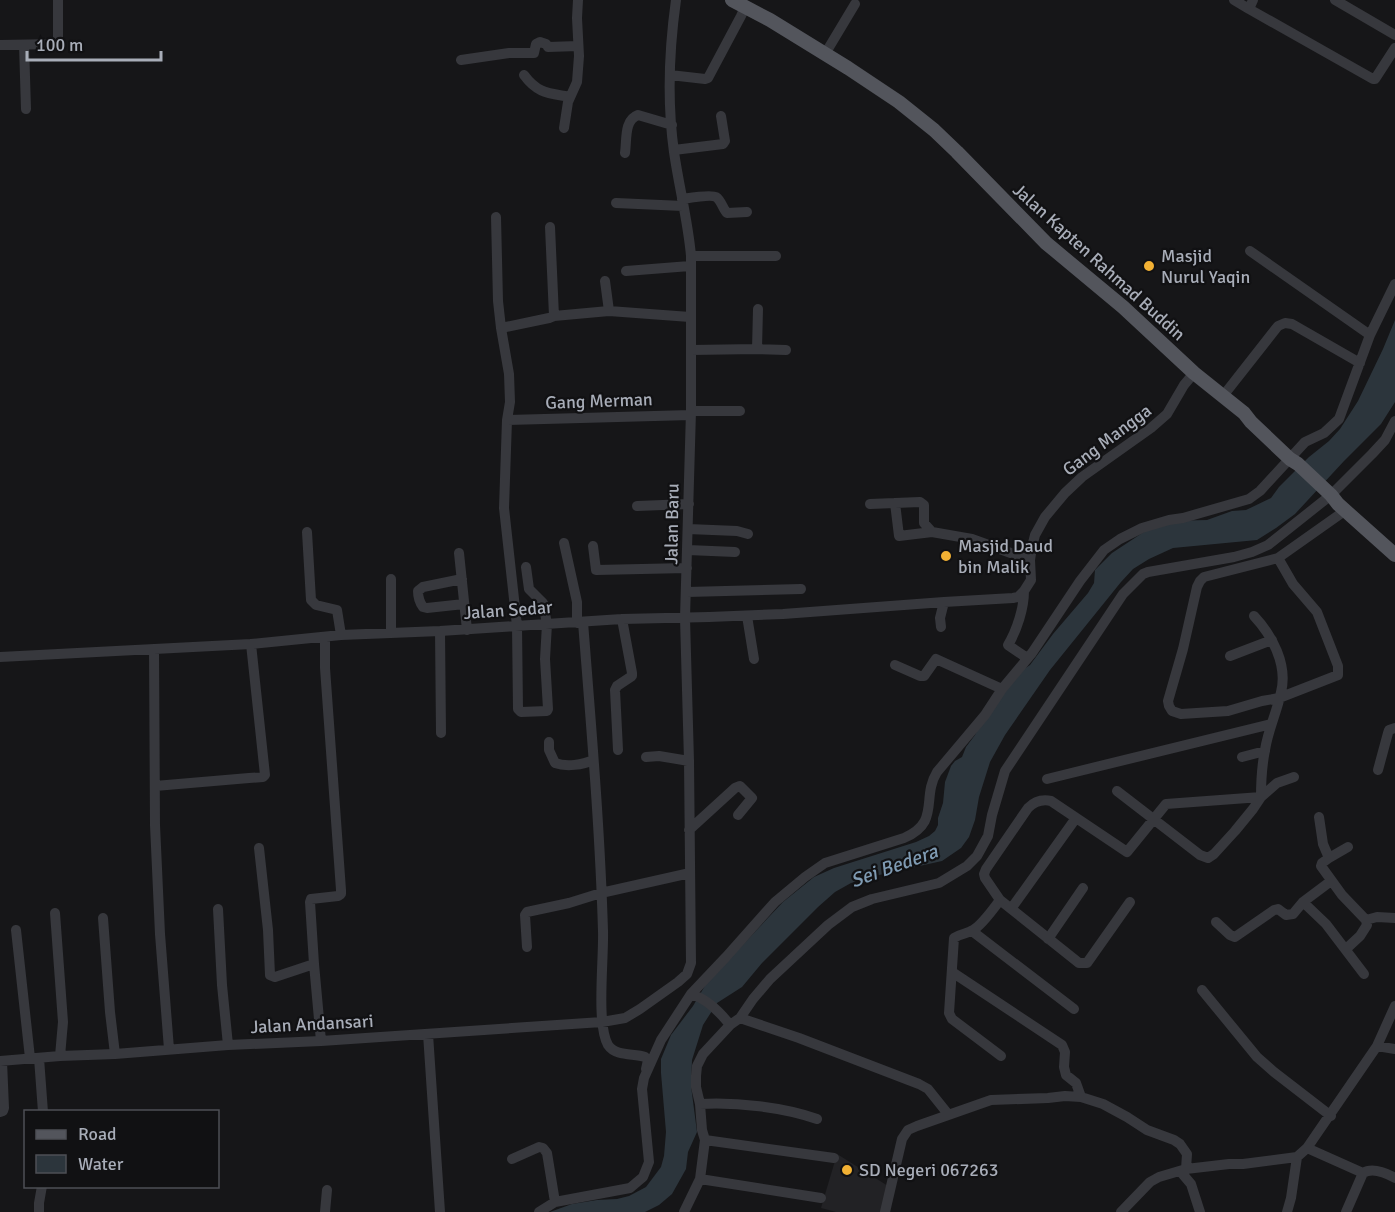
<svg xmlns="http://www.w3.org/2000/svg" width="1395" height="1212" font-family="Signika,sans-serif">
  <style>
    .built { fill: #222225 }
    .water { fill: #2c353c }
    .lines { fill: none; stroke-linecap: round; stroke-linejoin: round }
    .minor { stroke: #37383d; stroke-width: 10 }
    .major { stroke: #53555c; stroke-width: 14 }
    .poi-dot { fill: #f2b134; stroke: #111113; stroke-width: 2 }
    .labels { text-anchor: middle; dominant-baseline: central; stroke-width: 4.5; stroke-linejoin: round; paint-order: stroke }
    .poi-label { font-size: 18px; fill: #a8adb8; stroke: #111113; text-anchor: start }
    .street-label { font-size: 18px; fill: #a8adb8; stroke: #111113 }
    .water-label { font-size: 20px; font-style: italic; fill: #7f9bb3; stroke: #111113 }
  </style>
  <rect width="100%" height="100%" fill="#161618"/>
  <path class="built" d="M837 1154 888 1186 882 1212H836L821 1208Z"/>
  <path class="water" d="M1395 320V402L1381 424 1344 461 1295 514 1276 528 1257 540 1173 548 1149 559 1133 569 1121 582 1050 670 1005 735 990 762 979 797 975 820 969 837 961 848 942 861 879 875 851 883 835 892 818 907 762 963 742 987 717 1003 703 1025 692 1060 691 1086 697 1132 688 1152 686 1169 672 1194 659 1205 645 1212H550L572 1204 597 1200 617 1199 629 1196 646 1187 661 1167 664 1156 666 1132 661 1073V1059L671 1035 693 1006 706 984 783 902 814 877 834 868 916 842 929 836 935 831 938 825V818L943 803 945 782 951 766 955 761 962 757 966 747 975 735 980 725 1018 673 1030 665 1053 634 1088 593 1094 583 1095 570 1112 553 1156 524 1167 521 1207 520 1232 511 1246 510 1271 498 1279 487 1309 457 1329 441 1340 429 1358 401 1383 349Z"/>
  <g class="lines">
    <path class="minor" d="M1234 0 1249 9
      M1253 0 1249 9 1373 79H1375L1395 48
      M1335 0 1395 35
      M0 45 56 44 58 40V0
      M24 45 26 109
      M825 54 855 4
      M461 60 509 53H534L536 44 540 42 546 44 548 47 578 46
      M524 75C538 94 549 93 570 97
      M670 75 705 79 708 78 741 16 745 7
      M564 128 568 102 577 82 579 56 577 18 578 0
      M674 150 723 144 725 141 721 116
      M625 153C627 139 624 120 638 115L672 125
      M682 199C689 198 711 194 716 197 721 200 723 209 727 213L747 212
      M616 203 683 206
      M496 217 498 301 501 328 509 374 510 402 507 420 504 508 517 626 518 709 521 712 547 711 548 709 545 659 547 624 543 603 529 589 526 567
      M550 227 554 316
      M1250 251 1370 335
      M691 256H776
      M626 271 690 266
      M605 281 609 311
      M501 328 549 318 554 316 609 311 690 317
      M757 349 758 309
      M691 350 757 349 786 350
      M1223 396 1278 326 1285 323 1292 324 1360 363
      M691 411H740
      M507 420 691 415
      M895 503 899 536 932 532
      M870 504 920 502 924 505V523L932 532 972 539 1030 560
      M637 506 689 504
      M688 529 737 531 748 534
      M307 532 311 600 316 605 337 610 341 635
      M564 543 577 602V623
      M593 546 596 570 687 568
      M688 550 735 552
      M459 553 467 630
      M1278 558 1293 584 1317 612 1338 666V675L1279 698 1262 701 1228 711 1181 714 1172 711 1169 706 1168 701 1183 649 1197 587 1200 581 1204 577 1278 558 1346 510
      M391 579V633
      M462 579 423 587 418 591C418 596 420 603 423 607L427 608 464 604
      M1024 591C1024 608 1017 630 1008 645L1027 658
      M687 592 801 589
      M747 616 754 659
      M1254 616C1272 635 1288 665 1281 692 1277 712 1268 730 1265 750 1262 765 1261 781 1261 797
      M583 622C591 725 600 828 603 931 604 958 596 1024 608 1045 616 1057 634 1053 645 1057L648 1060 646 1069
      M941 627 940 618 944 602
      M440 631 441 733
      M154 649 155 825 160 934 169 1049
      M1230 656 1272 640
      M0 657 251 644 341 635 440 631 622 619 709 617 783 614 944 602 1013 598 1018 597 1024 591 1031 580 1030 560 1032 547 1035 535 1045 517 1065 493 1082 477 1151 428 1167 414 1184 385 1194 373
      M895 665 920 676H924L936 659 1002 689
      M549 742V750L555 763C566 767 583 765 593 760
      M618 750 615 690 617 686 632 676V673L622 619
      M646 757 659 756 689 761
      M1242 757 1265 751
      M1378 770 1388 733 1389 730 1395 728
      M1047 779 1271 724
      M155 786 249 778 263 777 265 775 251 644
      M1117 791 1200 855 1208 858 1214 854 1235 831 1253 809 1261 797 1277 783 1294 777
      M1319 817 1323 844 1329 858 1322 863 1321 866 1342 895 1366 920 1377 917 1395 918
      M689 830 735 788 740 786 752 798 738 815
      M259 848 268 930 270 975 275 977 314 964
      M1329 858 1348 847
      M1000 900C994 908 982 925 973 930 967 934 962 933 954 938L949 1013 952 1019 1001 1056
      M1130 902 1087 963H1079L1000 900 985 878 984 874 986 869 1028 808C1034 802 1042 799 1051 801L1127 852 1166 804 1261 797
      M1303 902 1326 924 1364 974
      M218 909 222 985 228 1045
      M1011 909 1076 818
      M55 913 63 1022 60 1056
      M103 918 110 1012 115 1054
      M1216 922 1230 935 1235 937 1274 910 1278 909 1286 915 1293 914 1303 902 1331 881
      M16 930 30 1058
      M972 931 1074 1009
      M1048 939 1083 888
      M527 947 525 915 527 912 569 903 601 893 690 873
      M1346 949 1360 936 1367 925 1366 920
      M952 972 1062 1045 1065 1052 1064 1067 1066 1075 1076 1083 1081 1097
      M1202 990 1257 1057 1274 1072 1331 1116
      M691 994C707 999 720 1012 730 1025
      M740 1018 799 1038 919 1084 928 1089 948 1114
      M428 1034 440 1212
      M321 1041 314 964 310 902 311 899 338 896 341 894V890L325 668V637
      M1377 1046 1395 1049
      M39 1058 43 1112
      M0 1061 60 1056 115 1054 228 1045 321 1041 602 1022 625 1018 640 1009 678 982 687 974 691 963 689 761 685 618 691 411V256C688 221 679 187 674 152 667 102 669 50 676 0
      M700 1104C736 1102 783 1107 817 1119
      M0 1112 3 1111 4 1108 2 1061
      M705 1140 834 1158
      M1307 1148 1363 1173C1373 1167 1386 1173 1395 1178
      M512 1159 539 1147 543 1148 547 1153 555 1202
      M1180 1171 1191 1184 1200 1212
      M700 1179 821 1198
      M39 1212V1203L42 1186
      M325 1212 327 1190
      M539 1212 555 1202 630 1188 643 1177 649 1162 642 1089 644 1078 661 1040 691 994 726 957 775 902 805 877 825 863 904 838C941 822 921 798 937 772L985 715 1002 689 1032 653 1080 581 1104 550 1120 539 1142 528 1169 520 1183 518 1249 499 1260 491 1305 442 1324 433 1339 419 1370 335 1395 284
      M684 1212 700 1179 705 1140 702 1130 700 1104 696 1087V1076L697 1066 703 1054 730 1025 740 1018 753 999 770 979 828 925 852 907 872 899 939 883 967 866 977 856 988 836 992 815 1005 771 1123 594 1143 574 1148 572 1234 557 1252 552 1268 545 1331 495 1372 454 1385 440 1395 421
      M885 1212 902 1139 908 1130 917 1126 991 1100 1048 1098 1065 1096 1081 1097 1103 1104 1127 1117 1147 1130 1174 1140 1180 1144 1187 1154 1186 1169
      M1121 1212 1150 1182 1159 1177 1186 1169 1229 1164H1243L1297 1157 1307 1148 1377 1046 1395 1006
      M1287 1212 1291 1198 1297 1157
      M1346 1212 1363 1173"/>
    <path class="major" d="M732 0 770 20 848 68 899 102 934 130 957 152 1046 243 1123 307 1194 373 1244 413 1251 422 1290 459 1298 464 1331 495 1338 504 1395 555"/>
  </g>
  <g class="poi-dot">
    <circle cx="1149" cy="266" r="6"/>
    <circle cx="946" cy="556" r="6"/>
    <circle cx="847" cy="1170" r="6"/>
  </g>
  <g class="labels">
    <g class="poi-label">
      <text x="1161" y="256">Masjid<tspan x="1161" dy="21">Nurul Yaqin</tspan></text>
      <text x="958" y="546">Masjid Daud<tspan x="958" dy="21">bin Malik</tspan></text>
      <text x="859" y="1170">SD Negeri 067263</text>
    </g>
    <g class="street-label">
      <text transform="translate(1099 262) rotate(42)">Jalan Kapten Rahmad Buddin</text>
      <text transform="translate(599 401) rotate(-2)">Gang Merman</text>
      <text transform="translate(1107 440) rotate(-37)">Gang Mangga</text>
      <text transform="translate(672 524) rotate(-89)">Jalan Baru</text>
      <text transform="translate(508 610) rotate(-4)">Jalan Sedar</text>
      <text transform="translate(312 1024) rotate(-3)">Jalan Andansari</text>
    </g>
    <g class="water-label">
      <text transform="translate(894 866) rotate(-20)">Sei Bedera</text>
    </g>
  </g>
  <rect x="24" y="1110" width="195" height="78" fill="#111113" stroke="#4d4f55" stroke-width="1.5"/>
  <rect x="36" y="1130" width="30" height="9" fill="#53555c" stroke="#4d4f55" stroke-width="1.5"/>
  <text x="78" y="1140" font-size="18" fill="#a8adb8">Road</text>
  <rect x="36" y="1155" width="30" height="18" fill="#2c353c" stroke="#4d4f55" stroke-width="1.5"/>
  <text x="78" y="1170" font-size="18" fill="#a8adb8">Water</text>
  <path d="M27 51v9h134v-9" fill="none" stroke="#a8adb8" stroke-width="3"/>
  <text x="36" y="51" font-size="18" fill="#a8adb8" stroke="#111113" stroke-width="4.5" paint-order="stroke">100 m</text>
</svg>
